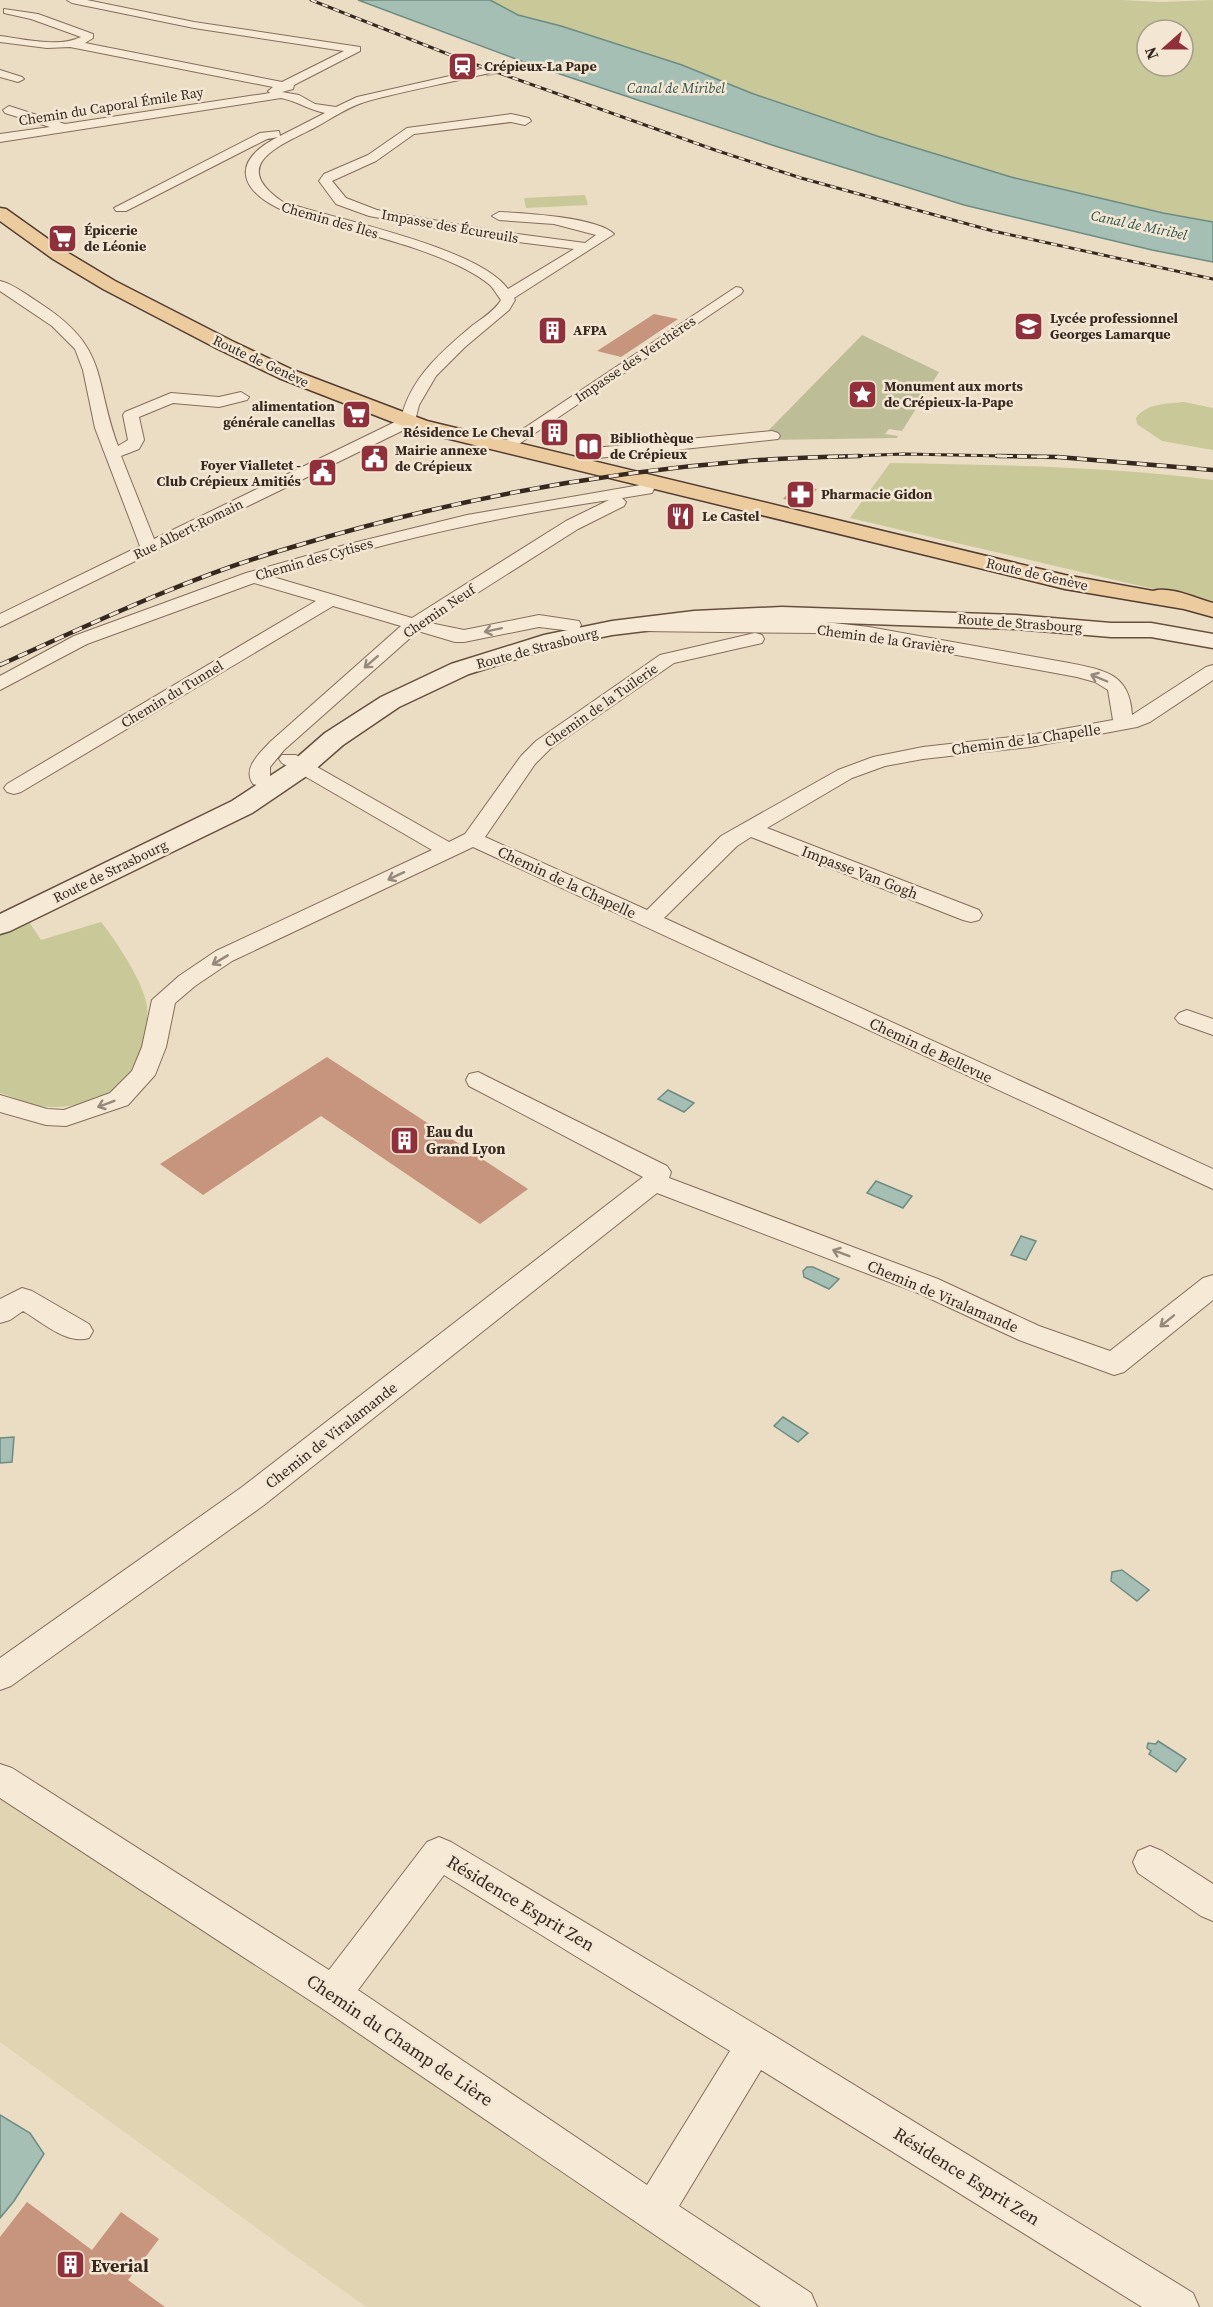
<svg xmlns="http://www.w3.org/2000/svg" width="1213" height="2307" font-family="'Source Serif 4',serif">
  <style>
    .farmland { fill: #e0d4b2 }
    .green { fill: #c8c899; fill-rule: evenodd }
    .cemetery { fill: #bdbe98 }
    .water { fill: #a6bfb5; stroke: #6d8c81; stroke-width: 1.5 }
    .building { fill: #c7947d }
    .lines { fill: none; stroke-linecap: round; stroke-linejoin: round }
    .street-tunnel { stroke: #c7b8a3; stroke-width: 12; stroke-dasharray: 12 6; stroke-linecap: butt }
    .street-casing { stroke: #856d5c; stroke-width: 2 }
    .secondary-casing { stroke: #664f3f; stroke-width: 3 }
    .primary-casing { stroke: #533c30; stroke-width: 3 }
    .street { fill: #f6ead7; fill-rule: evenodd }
    .secondary { fill: #f6ead7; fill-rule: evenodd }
    .primary { fill: #eccc9f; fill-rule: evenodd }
    .rail-far1-casing { stroke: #36281f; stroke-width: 3 }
    .rail-casing { stroke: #36281f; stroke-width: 4.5 }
    .rail-far1 { stroke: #f3e7d4; stroke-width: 2; stroke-dasharray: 6; stroke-linecap: butt }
    .rail { stroke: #f3e7d4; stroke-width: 3; stroke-dasharray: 10; stroke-linecap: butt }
    .oneway { stroke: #96897b }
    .labels { text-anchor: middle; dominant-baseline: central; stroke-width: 5; stroke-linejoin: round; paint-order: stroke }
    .far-poi-label { font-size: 14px; font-weight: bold; fill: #36281f; stroke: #f3e7d4; text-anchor: start }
    .far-water-label { font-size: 14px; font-style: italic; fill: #2f544e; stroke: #f3e7d4 }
    .far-street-label { font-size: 14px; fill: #36281f; stroke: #f3e7d4 }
    .street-label { font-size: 15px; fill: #36281f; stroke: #f3e7d4 }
    .poi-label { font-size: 15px; font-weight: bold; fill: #36281f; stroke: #f3e7d4; text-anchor: start }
    .near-street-label { font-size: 18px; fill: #36281f; stroke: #f3e7d4 }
    .near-poi-label { font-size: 18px; font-weight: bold; fill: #36281f; stroke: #f3e7d4; text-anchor: start }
  </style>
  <rect width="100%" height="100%" fill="#ebdcc4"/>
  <path class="farmland" d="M0 1789 766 2307H366L0 2042Z"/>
  <path class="green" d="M490 0H1121L1161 2 1213 0V222L1163 213 1011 177 877 136 751 93 682 65 561 26 518 15ZM1147 30H1183V66H1147Z
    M585 195 588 205 526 208 524 198Z
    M1184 402 1213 408V450L1162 441 1137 424 1136 418C1147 403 1166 404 1184 402Z
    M890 463C998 465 1106 466 1213 480V603L850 518Z
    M28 920 41 940 101 922C116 941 144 982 147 1007 150 1033 135 1073 115 1091 102 1102 65 1108 49 1107 33 1107 15 1097 0 1093V934Z"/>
  <path class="cemetery" d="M862 335 939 372 902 431 889 429 885 434 898 436 897 438 768 440 765 434Z"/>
  <path class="water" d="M358 0H490L518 15 561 26 682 65 751 93 877 136 1011 177 1163 213 1213 222V262L1152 250 964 205 775 146 524 62Z
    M668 1090 694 1103 684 1112 658 1099Z
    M876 1181 912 1196 903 1208 867 1193Z
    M1021 1236 1036 1241 1026 1260 1011 1255Z
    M807 1267H813L839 1279 829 1289 804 1277 803 1271Z
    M783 1417 808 1433 798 1442 774 1426Z
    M14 1437 12 1462 0 1463V1438Z
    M1122 1570 1149 1590 1137 1601 1111 1581 1112 1572Z
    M1158 1741 1186 1759 1176 1772 1149 1754 1151 1751 1147 1748 1148 1743 1156 1744Z
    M0 2115 30 2133 44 2154 14 2201 0 2218Z"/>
  <path class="building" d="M654 314 678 319 621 357 597 351Z
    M796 484 817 489 805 503 783 499Z
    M327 1057 528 1189 480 1224 321 1116 203 1195 160 1164Z
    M27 2202 92 2250 121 2212 159 2239 128 2280 165 2307H0V2237Z"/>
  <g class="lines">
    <path class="street-tunnel" d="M485 71 509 65"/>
    <defs>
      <path id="street" d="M67 0H87L194 22 360 47V51L294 85 293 89 282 92 299 95 315 104 336 107 357 97 485 68 489 69V73C449 83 408 90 368 101 349 106 331 119 314 128 279 146 228 165 283 202 335 219 478 247 508 289L574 249 495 239 369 216 336 204 319 181 324 174 368 155 407 128 511 114 529 118 531 121 525 125 511 122 414 134 376 161 332 181 346 198 377 210 495 231 585 243 596 235 554 224 499 220 492 216 499 212C524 213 597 217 614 234L514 298 515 300 509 310 465 347 436 376 419 405 414 425 0 627V614L140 546 95 428 83 370 75 349 52 326 0 291V281C14 284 28 296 41 304 110 349 93 379 118 446L128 440 123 415 125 412 171 393 219 397 241 392 249 397 247 400 219 407 173 403 139 417 144 440 139 449 121 456 154 539 401 419C410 378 442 351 473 325 483 318 495 310 501 300 497 295 494 289 490 285 447 250 350 230 295 215 248 199 221 166 278 137L267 139 126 211H116L114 208 260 133 279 131 280 136 325 113C309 110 297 101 281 98L0 142V134L50 127 5 113 3 110 9 106 65 124 270 93 268 91 273 87 70 47 47 48 0 42V36C24 39 58 48 81 37L31 19 4 13V9L38 14 93 34V38L85 43 282 82 344 51 194 28 72 3Z
        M0 70 22 77 24 79 18 82 0 77Z
        M736 287 741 288 743 291 741 294 510 450 504 452 496 447Z
        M772 431 778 433 780 436 778 439 598 458 575 469 567 464 569 461 594 448Z
        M646 484 652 485 654 489 652 493 622 498 626 502 624 506 578 529 430 623 464 630 539 615 579 621 581 625 579 629 572 631 539 627 464 642H455L418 631 284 750 270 767V780L267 784 260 786 253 784C242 768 260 753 270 742L401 626 333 606 21 792 14 794 7 792 4 788 7 784 316 601 254 583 87 644 0 690V676L74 636 246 573 345 545 467 515ZM609 500 566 521 412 618 273 577C383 542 495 517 609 500Z
        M646 621H816L869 627 1069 663C1105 670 1130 674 1132 715L1206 667 1213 665V680L1150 722 1137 727 1030 747 923 759 885 766 852 778 767 828 979 910 982 915 979 920 971 922 963 920 751 837 737 846 664 918 1213 1169V1189L473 847 232 961 195 986 175 1003 166 1047 155 1075 128 1105 66 1126 46 1125 0 1112V1095L47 1109 64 1110 110 1093 132 1071 142 1047 152 1000 179 976 216 951 432 850 282 763 279 759 282 755H296L449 842 465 834 521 756 536 741 660 655 755 633 762 635 764 639 762 643 674 663 550 749 535 764 485 837 647 910 721 836 838 770 873 757 923 747 1030 735 1113 720 1108 690 1095 682 1077 677 869 639 816 633 639 631 637 627 639 623Z
        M1187 1010 1213 1019V1035L1179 1023 1175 1018 1179 1013Z
        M478 1072 667 1166 671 1172 669 1178 938 1279 1039 1326 1110 1351 1203 1278 1213 1275V1300L1124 1372 1114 1375 1019 1340 918 1293 657 1193 264 1505 11 1686 0 1690V1658L242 1487 643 1177 469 1086 466 1080 469 1074Z
        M22 1288 32 1291 89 1324 93 1331 89 1338C67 1345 42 1322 23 1311L10 1320 0 1323V1299Z
        M0 1764 12 1768 329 1970 427 1842 439 1837 451 1842 768 2032 1193 2293 1199 2307H1142L761 2070 679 2206 811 2293 817 2307H761L320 2007 0 1798ZM444 1875 730 2051 647 2185 358 1990Z
        M1150 1846 1162 1851 1213 1884V1921L1201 1916 1138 1873 1133 1862 1138 1851Z"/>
      <path id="secondary" d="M782 607 1016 615 1111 623H1151L1213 634V648L1151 637H1111L1016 629 782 621 694 625 612 635 558 646 469 674 399 707 343 745 311 773 252 813 10 931 0 934V914L232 801 293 761 325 733 381 697 451 664 544 635 612 621 694 611Z"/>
      <path id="primary" d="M0 208 6 209 65 251 115 281 232 341 293 370 427 421 1065 575 1153 591C1170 586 1195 598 1213 603V617L1184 609 1065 589 413 430 279 378 218 349 103 289 53 259 0 221Z"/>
    </defs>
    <use href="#street" class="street-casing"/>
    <use href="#secondary" class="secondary-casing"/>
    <use href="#primary" class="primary-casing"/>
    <use href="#street" class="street"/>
    <use href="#secondary" class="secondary"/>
    <use href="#primary" class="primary"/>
    <defs>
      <path id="rail-far1" d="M311 0 463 60 715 150 801 178 993 231 1213 279
        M827 457 903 454 1061 457"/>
      <path id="rail" d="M997 456 1058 457 1213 470
        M0 665C95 622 189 577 289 548 438 503 592 473 747 461 785 458 823 457 860 456"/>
    </defs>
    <use href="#rail-far1" class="rail-far1-casing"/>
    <use href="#rail" class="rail-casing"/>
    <use href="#rail-far1" class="rail-far1"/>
    <use href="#rail" class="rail"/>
  </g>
  <defs><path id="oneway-shaft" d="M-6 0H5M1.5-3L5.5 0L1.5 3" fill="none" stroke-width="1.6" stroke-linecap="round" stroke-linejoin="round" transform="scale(1.5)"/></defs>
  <g class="oneway">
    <use href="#oneway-shaft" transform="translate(493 630) rotate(168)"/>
    <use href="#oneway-shaft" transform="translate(371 662) rotate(139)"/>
    <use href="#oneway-shaft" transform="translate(1099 678) rotate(-157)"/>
    <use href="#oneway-shaft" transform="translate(396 876) rotate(155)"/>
    <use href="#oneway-shaft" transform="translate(220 960) rotate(149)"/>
    <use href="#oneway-shaft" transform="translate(106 1104) rotate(159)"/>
    <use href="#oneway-shaft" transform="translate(841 1253) rotate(-159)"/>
    <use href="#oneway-shaft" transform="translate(1167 1321) rotate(141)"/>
  </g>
  <defs>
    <symbol id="station-square" viewBox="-11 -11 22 22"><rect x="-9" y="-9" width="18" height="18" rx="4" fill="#90303b" stroke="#f3e7d4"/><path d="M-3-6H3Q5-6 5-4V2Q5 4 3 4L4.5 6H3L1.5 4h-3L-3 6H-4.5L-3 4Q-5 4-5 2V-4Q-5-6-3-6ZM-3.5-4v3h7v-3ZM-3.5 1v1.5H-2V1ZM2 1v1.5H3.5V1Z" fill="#fff"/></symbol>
    <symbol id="supermarket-square" viewBox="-11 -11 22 22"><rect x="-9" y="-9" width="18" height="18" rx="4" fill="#90303b" stroke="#f3e7d4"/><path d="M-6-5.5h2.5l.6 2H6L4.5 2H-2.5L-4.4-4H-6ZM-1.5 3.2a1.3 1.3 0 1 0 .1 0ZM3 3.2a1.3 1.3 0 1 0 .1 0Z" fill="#fff"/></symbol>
    <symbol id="school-square" viewBox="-11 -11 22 22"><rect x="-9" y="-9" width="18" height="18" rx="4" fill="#90303b" stroke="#f3e7d4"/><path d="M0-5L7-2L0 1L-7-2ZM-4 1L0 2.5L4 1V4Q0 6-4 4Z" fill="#fff"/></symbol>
    <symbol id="building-square" viewBox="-11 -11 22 22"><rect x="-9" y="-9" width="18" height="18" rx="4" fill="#90303b" stroke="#f3e7d4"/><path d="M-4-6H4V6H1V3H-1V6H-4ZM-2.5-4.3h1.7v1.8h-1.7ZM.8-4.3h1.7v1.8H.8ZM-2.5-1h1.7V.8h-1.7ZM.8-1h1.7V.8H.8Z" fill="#fff"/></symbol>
    <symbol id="sight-square" viewBox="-11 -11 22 22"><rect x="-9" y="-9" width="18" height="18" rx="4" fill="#90303b" stroke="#f3e7d4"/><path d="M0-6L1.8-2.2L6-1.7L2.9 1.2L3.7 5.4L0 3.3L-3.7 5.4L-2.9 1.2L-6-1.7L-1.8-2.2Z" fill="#fff"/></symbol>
    <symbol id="library-square" viewBox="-11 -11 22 22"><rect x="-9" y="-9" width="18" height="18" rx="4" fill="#90303b" stroke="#f3e7d4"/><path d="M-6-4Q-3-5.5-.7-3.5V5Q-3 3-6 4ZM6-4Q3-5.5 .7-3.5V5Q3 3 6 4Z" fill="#fff"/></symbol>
    <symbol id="civic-square" viewBox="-11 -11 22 22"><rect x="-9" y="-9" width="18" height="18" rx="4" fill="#90303b" stroke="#f3e7d4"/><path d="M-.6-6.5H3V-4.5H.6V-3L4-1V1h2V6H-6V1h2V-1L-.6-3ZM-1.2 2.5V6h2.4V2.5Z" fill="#fff"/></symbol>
    <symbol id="pharmacy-square" viewBox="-11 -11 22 22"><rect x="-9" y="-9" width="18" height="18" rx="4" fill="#90303b" stroke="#f3e7d4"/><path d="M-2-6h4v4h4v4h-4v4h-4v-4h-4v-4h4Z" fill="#fff"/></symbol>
    <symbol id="restaurant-square" viewBox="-11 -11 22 22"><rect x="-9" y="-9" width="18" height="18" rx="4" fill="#90303b" stroke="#f3e7d4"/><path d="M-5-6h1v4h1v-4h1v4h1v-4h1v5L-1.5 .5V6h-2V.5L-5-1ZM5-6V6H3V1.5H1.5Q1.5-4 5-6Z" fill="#fff"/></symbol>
  </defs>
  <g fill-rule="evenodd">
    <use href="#station-square" x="446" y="50" width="33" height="33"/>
    <use href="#supermarket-square" x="46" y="222" width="33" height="33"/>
    <use href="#school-square" x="1012" y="310" width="33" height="33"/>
    <use href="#building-square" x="536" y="314" width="33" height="33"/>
    <use href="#sight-square" x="846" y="378" width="33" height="33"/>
    <use href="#supermarket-square" x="340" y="398" width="33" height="33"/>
    <use href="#building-square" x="538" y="416" width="33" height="33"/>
    <use href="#library-square" x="572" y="430" width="33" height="33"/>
    <use href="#civic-square" x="358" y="442" width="33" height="33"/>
    <use href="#civic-square" x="306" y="456" width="33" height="33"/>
    <use href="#pharmacy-square" x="784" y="478" width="33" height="33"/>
    <use href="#restaurant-square" x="664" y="500" width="33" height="33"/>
    <use href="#building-square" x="388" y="1124" width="33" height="33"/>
    <use href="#building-square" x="54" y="2248" width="33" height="33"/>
  </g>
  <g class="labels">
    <g class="far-poi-label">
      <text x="484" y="66">Crépieux-La Pape</text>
      <text x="84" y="230">Épicerie<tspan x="84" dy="16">de Léonie</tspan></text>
      <text x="1050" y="318">Lycée professionnel<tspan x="1050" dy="16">Georges Lamarque</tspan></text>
      <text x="573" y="330">AFPA</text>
      <text x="884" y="386">Monument aux morts<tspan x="884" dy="16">de Crépieux-la-Pape</tspan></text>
      <text x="335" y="406" text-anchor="end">alimentation<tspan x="335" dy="16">générale canellas</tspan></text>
      <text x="534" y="432" text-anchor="end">Résidence Le Cheval</text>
      <text x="610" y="438">Bibliothèque<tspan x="610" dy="16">de Crépieux</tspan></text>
      <text x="395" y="450">Mairie annexe<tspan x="395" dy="16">de Crépieux</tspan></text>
      <text x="301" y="465" text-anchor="end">Foyer Vialletet -<tspan x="301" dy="16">Club Crépieux Amitiés</tspan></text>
      <text x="821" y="494">Pharmacie Gidon</text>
      <text x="702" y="516">Le Castel</text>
    </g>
    <g class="far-water-label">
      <text x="676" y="88">Canal de Miribel</text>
      <text transform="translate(1139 225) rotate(12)">Canal de Miribel</text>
    </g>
    <g class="far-street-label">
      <text transform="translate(111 106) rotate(-9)">Chemin du Caporal Émile Ray</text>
      <text transform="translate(330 220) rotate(16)">Chemin des Îles</text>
      <text transform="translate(450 226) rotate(10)">Impasse des Écureuils</text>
      <text transform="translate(635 359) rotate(-34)">Impasse des Verchères</text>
      <text transform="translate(261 361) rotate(25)">Route de Genève</text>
      <text transform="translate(188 529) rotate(-26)">Rue Albert-Romain</text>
      <text transform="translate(314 559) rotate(-16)">Chemin des Cytises</text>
      <text transform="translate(1037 574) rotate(13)">Route de Genève</text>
      <text transform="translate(439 611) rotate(-34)">Chemin Neuf</text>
      <text transform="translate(1020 623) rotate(4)">Route de Strasbourg</text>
      <text transform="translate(886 639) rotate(8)">Chemin de la Gravière</text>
      <text transform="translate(537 648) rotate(-15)">Route de Strasbourg</text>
      <text transform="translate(172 694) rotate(-31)">Chemin du Tunnel</text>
      <text transform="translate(601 705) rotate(-35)">Chemin de la Tuilerie</text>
      <text transform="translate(110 871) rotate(-26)">Route de Strasbourg</text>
    </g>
    <g class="street-label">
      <text transform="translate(1026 739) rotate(-8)">Chemin de la Chapelle</text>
      <text transform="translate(860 872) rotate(21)">Impasse Van Gogh</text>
      <text transform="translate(567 882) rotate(25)">Chemin de la Chapelle</text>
      <text transform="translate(931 1050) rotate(25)">Chemin de Bellevue</text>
      <text transform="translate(943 1296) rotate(23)">Chemin de Viralamande</text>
      <text transform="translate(331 1435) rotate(-38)">Chemin de Viralamande</text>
    </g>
    <g class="poi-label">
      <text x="426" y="1131">Eau du<tspan x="426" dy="17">Grand Lyon</tspan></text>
    </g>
    <g class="near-street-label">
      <text transform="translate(521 1903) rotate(31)">Résidence Esprit Zen</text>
      <text transform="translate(400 2040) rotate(34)">Chemin du Champ de Lière</text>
      <text transform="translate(967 2176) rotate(32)">Résidence Esprit Zen</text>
    </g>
    <g class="near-poi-label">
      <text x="91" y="2265">Everial</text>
    </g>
  </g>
  <g transform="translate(1165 48) rotate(249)"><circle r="28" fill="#f3e7d4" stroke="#a79b8c" stroke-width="1.5"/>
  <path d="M0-4.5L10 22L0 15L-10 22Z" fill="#90303b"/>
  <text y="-9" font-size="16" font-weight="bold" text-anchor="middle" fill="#36281f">N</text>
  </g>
</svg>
